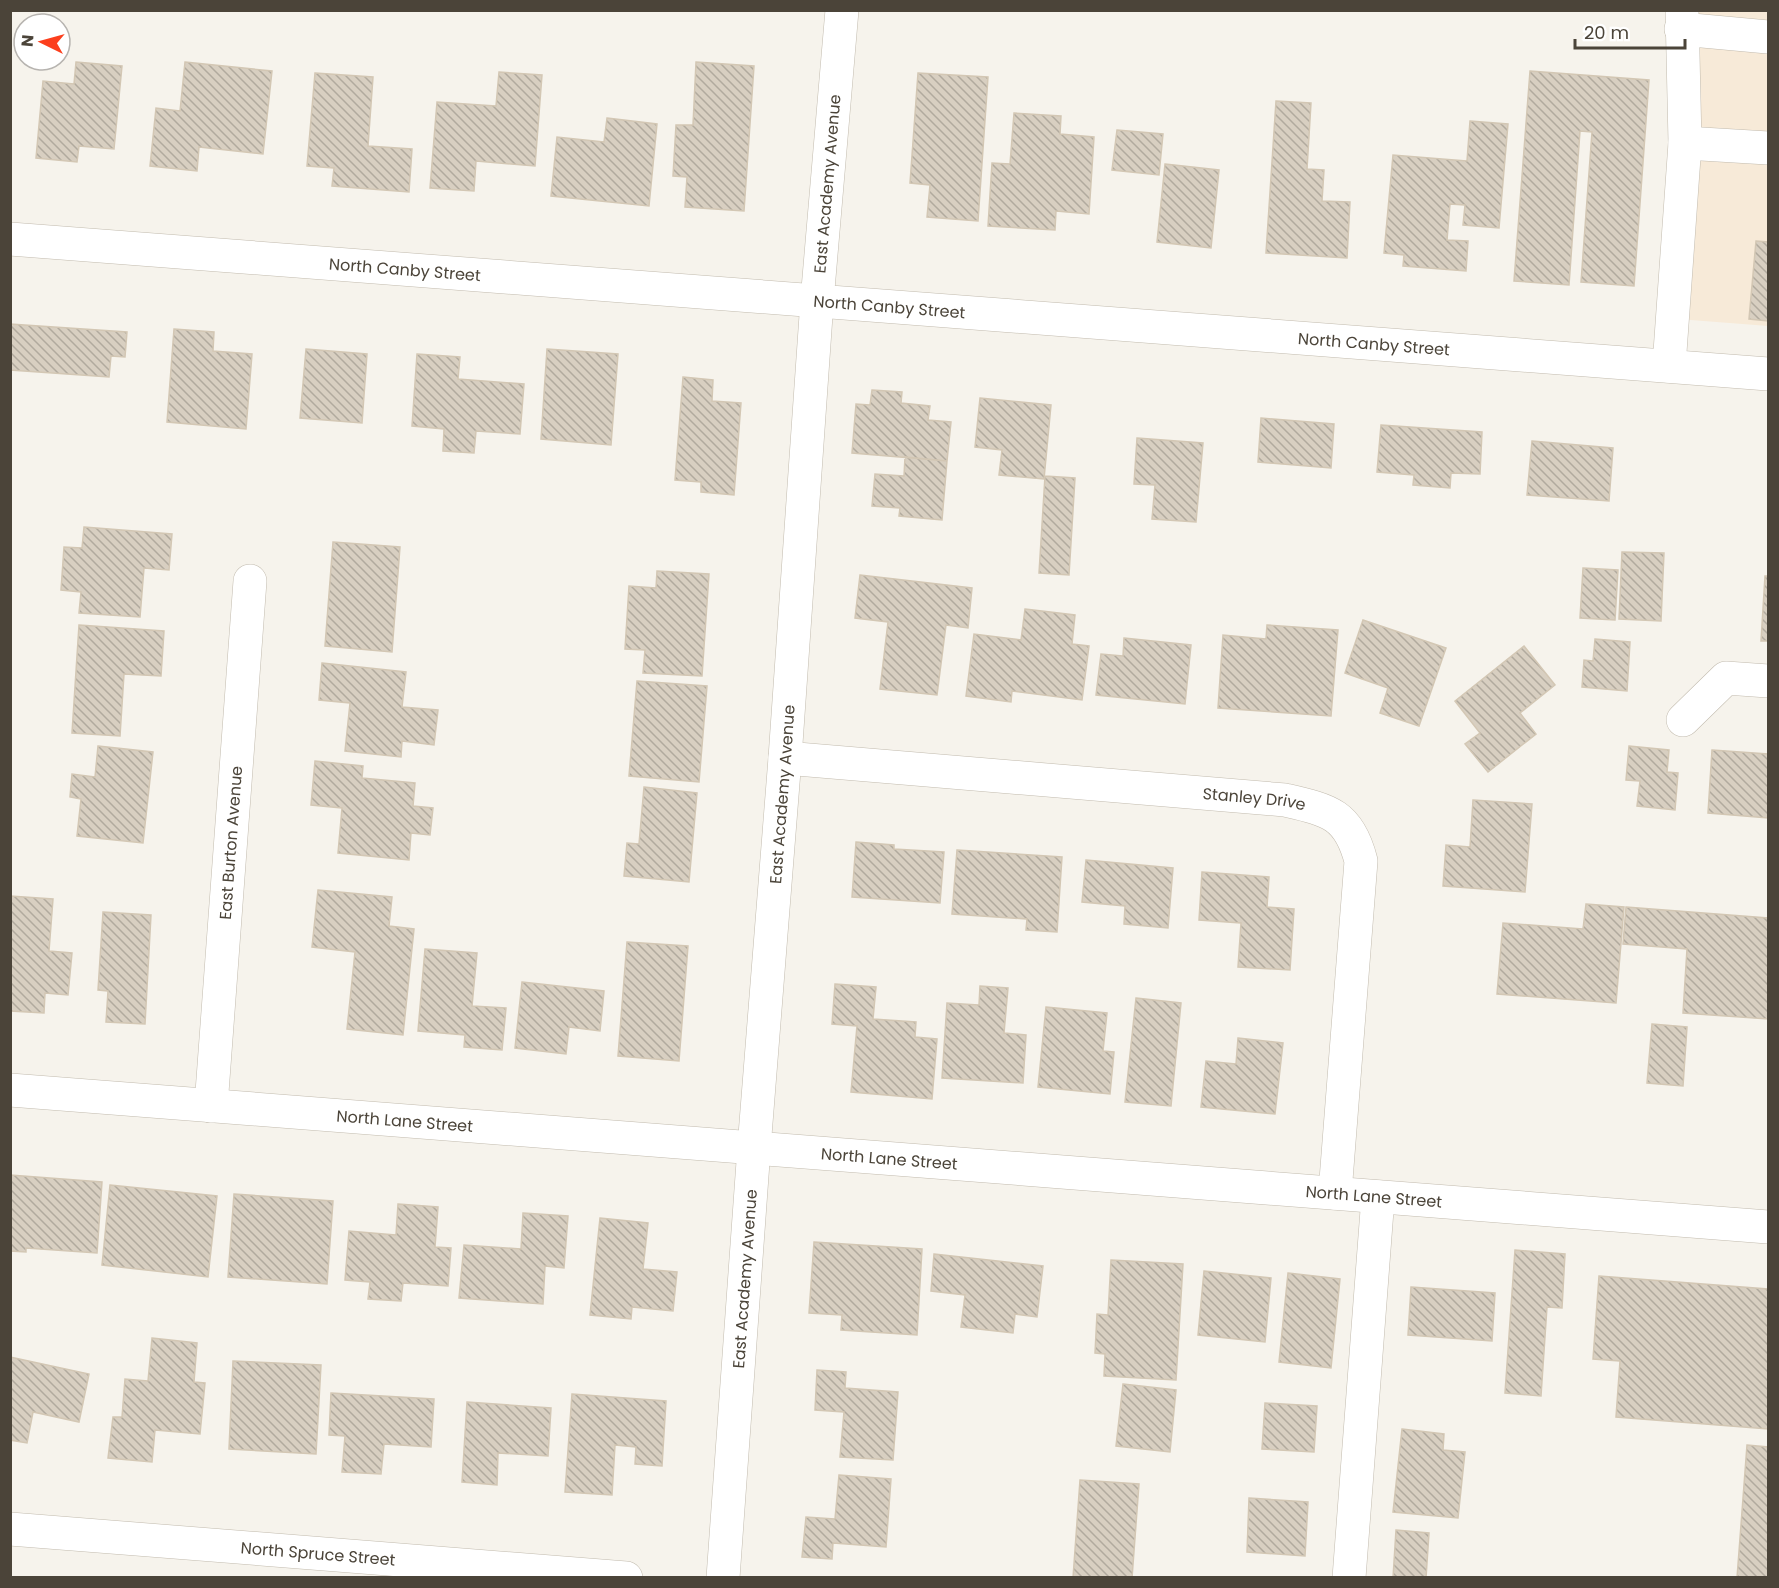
<svg xmlns="http://www.w3.org/2000/svg" width="1779" height="1588" font-family="Poppins,sans-serif">
  <style>
    .commercial { fill: #f7ead8 }
    .building { fill: url(#building-back-hatch); stroke: #d3c7b4; stroke-width: 1.5 }
    .lines { fill: none; stroke-linecap: round; stroke-linejoin: round }
    .minor-casing { stroke: #c2bbae; stroke-width: 34 }
    .minor { stroke: #fff; stroke-width: 33 }
    .labels { text-anchor: middle; dominant-baseline: central; stroke-width: 6; stroke-linejoin: round; paint-order: stroke }
    .street-label { font-size: 16px; fill: #4b4439; stroke: #fff }
  </style>
  <defs>
    <pattern id="building-back-hatch" width="6" height="6" patternUnits="userSpaceOnUse" patternTransform="scale(1.5)"><rect width="6" height="6" fill="#d8cfc1"/><path d="M-1 5l2 2M0 0l6 6M5-1l2 2" fill="none" stroke="#b1aa9e"/></pattern>
  </defs>
  <rect width="100%" height="100%" fill="#f6f3ec"/>
  <path class="commercial" d="M1698 11H1768V326L1678 319Z"/>
  <path class="building" d="M76 62 122 66 114 149 79 146 77 162 36 158 43 81 74 84Z
    M185 62 272 71 263 154 199 147 197 171 150 166 156 108 180 111Z
    M696 62 754 66 744 211 685 207 687 177 673 176 676 125H693Z
    M1530 71 1649 80 1634 286 1581 282 1592 132 1580 131 1569 285 1514 281Z
    M499 72 542 75 535 166 476 161 474 191 430 188 437 102 496 106Z
    M315 73 373 77 368 146 412 149 409 192 332 186 334 168 307 166Z
    M918 73 988 77 978 221 927 217 930 185 910 183Z
    M1276 101 1311 103 1307 169 1324 170 1322 201 1350 202 1347 258 1266 253Z
    M1014 113 1061 116 1060 134 1094 137 1089 214 1056 211 1055 230 988 226 992 163 1010 164Z
    M607 118 657 124 649 206 551 196 557 137 604 142Z
    M1470 121 1508 124 1499 228 1463 225 1465 205 1450 204 1447 240 1468 241 1466 271 1403 266 1404 255 1384 253 1393 155 1467 161Z
    M1117 130 1163 134 1159 175 1112 170Z
    M1165 164 1219 170 1211 248 1157 242Z
    M1756 241 1768 242V321L1749 319Z
    M10 324 127 332 125 357 111 356 109 377 10 370Z
    M174 329 214 332 213 351 252 354 246 429 167 422Z
    M306 349 367 354 362 423 300 418Z
    M547 349 618 354 611 445 541 439Z
    M417 354 460 357 458 379 524 384 520 434 476 431 474 453 443 451 444 429 412 426Z
    M683 377 713 380 712 401 741 403 734 495 701 492V482L675 480Z
    M872 390 902 392 901 403 930 406 928 420 951 422 947 461 852 453 856 404 870 405Z
    M980 398 1051 405 1044 479 999 475 1002 450 975 447Z
    M1261 418 1334 424 1331 468 1258 462Z
    M1381 425 1482 432 1480 474 1451 473 1450 488 1413 485 1414 475 1377 472Z
    M1137 438 1203 443 1196 522 1152 519 1155 485 1134 484Z
    M1532 441 1613 448 1609 501 1527 495Z
    M905 457 947 461 942 520 899 516 900 508 872 506 875 474 904 476Z
    M1045 476 1075 478 1069 575 1039 573Z
    M84 527 172 534 169 570 144 568 140 617 79 613 81 592 61 590 64 547 82 548Z
    M333 542 400 547 392 652 325 646Z
    M1622 552 1664 553 1661 621 1619 619Z
    M1583 568 1618 570 1615 620 1580 618Z
    M657 571 709 574 702 676 643 673 645 650 625 649 629 586 656 588Z
    M860 575 972 588 968 628 946 625 937 695 880 689 888 622 855 618Z
    M1765 576H1768V641H1761Z
    M1025 609 1075 615 1072 644 1089 646 1082 700 1012 691 1011 702 966 696 974 634 1021 640Z
    M1363 620 1446 648 1419 726 1380 713 1388 688 1345 673Z
    M79 625 164 631 161 676 124 674 120 736 72 733Z
    M1267 625 1338 630 1331 716 1218 708 1223 635 1266 639Z
    M1124 638 1191 645 1185 704 1096 695 1101 654 1123 656Z
    M1595 639 1630 642 1627 691 1582 687 1584 660 1593 661Z
    M1524 646 1555 685 1520 713 1536 734 1488 772 1465 744 1480 733 1455 701Z
    M322 663 406 672 402 707 438 710 434 745 402 741 401 757 345 751 350 703 319 700Z
    M637 681 707 686 699 782 629 776Z
    M98 746 153 752 143 843 77 836 81 799 70 797 72 774 95 777Z
    M1629 746 1669 750 1667 772 1678 773 1675 810 1637 806 1640 781 1626 780Z
    M1712 750 1768 754V818L1708 813Z
    M315 761 363 766 362 778 415 783 413 806 433 808 430 835 411 833 409 860 338 853 342 808 311 805Z
    M644 787 697 793 689 882 624 876 627 843 639 844Z
    M1473 800 1532 804 1525 892 1443 886 1446 845 1470 847Z
    M856 842 894 845V849L944 852 940 903 852 897Z
    M957 850 1062 857 1057 932 1026 930 1027 919 952 914Z
    M1086 860 1173 868 1168 928 1124 924 1125 906 1082 902Z
    M1202 872 1269 877 1267 907 1294 909 1290 970 1238 967 1241 923 1199 920Z
    M318 890 392 897 389 926 414 929 403 1035 347 1029 355 952 312 947Z
    M10 896 53 899 49 951 72 953 68 995 45 993 44 1013 10 1011Z
    M1586 904 1624 907 1616 1003 1497 994 1503 923 1583 929Z
    M1626 907 1768 918V1019L1683 1013 1687 949 1623 944Z
    M103 912 151 915 145 1024 106 1022 108 991 98 990Z
    M627 942 688 946 679 1061 618 1056Z
    M425 949 477 953 472 1006 506 1008 502 1050 464 1047 465 1035 418 1031Z
    M522 982 604 991 600 1031 569 1027 566 1054 515 1048Z
    M835 984 876 987 873 1019 916 1022 915 1037 937 1039 932 1099 851 1092 857 1026 832 1024Z
    M980 986 1008 988 1004 1033 1026 1035 1023 1083 942 1078 947 1003 979 1005Z
    M1136 998 1181 1003 1171 1106 1125 1102Z
    M1046 1007 1107 1013 1103 1051 1114 1052 1110 1094 1038 1087Z
    M1652 1024 1687 1027 1683 1086 1647 1083Z
    M1238 1038 1283 1043 1275 1114 1201 1107 1206 1061 1236 1064Z
    M10 1175 102 1182 97 1253 26 1248V1252L10 1251Z
    M110 1185 217 1196 208 1277 102 1265Z
    M234 1194 333 1201 327 1284 228 1277Z
    M398 1204 438 1207 435 1247 451 1248 448 1286 403 1283 401 1301 368 1299 370 1282 345 1280 349 1231 396 1235Z
    M523 1213 568 1216 564 1268 545 1266 543 1304 459 1298 464 1245 521 1249Z
    M600 1218 648 1223 643 1269 677 1272 673 1311 632 1307 631 1319 590 1315Z
    M814 1242 922 1249 917 1335 841 1330 842 1315 809 1313Z
    M1515 1250 1565 1254 1562 1308 1547 1307 1541 1396 1505 1393Z
    M934 1254 1043 1266 1037 1317 1015 1314 1013 1333 961 1327 965 1295 931 1291Z
    M1111 1260 1183 1264 1176 1380 1104 1376 1105 1354 1095 1353 1097 1314 1108 1315Z
    M1204 1271 1271 1278 1265 1342 1198 1335Z
    M1288 1273 1340 1279 1331 1368 1279 1362Z
    M1599 1276 1768 1289V1429L1616 1417 1620 1361 1593 1359Z
    M1411 1287 1495 1293 1492 1341 1408 1335Z
    M152 1338 197 1343 194 1382 205 1383 200 1434 155 1430 152 1462 108 1458 113 1417H122L125 1379 148 1381Z
    M10 1357 89 1374 79 1422 33 1412 27 1443 10 1440Z
    M233 1361 321 1365 316 1454 229 1449Z
    M817 1370 846 1372 845 1388 898 1392 893 1460 840 1457 844 1412 815 1410Z
    M1123 1384 1176 1390 1170 1452 1116 1446Z
    M331 1393 434 1399 431 1447 384 1444 381 1474 342 1472 345 1436 329 1435Z
    M572 1394 666 1401 662 1466 635 1464 636 1447 615 1445 612 1495 565 1492Z
    M467 1402 551 1408 548 1456 498 1453 497 1485 462 1482Z
    M1265 1403 1317 1406 1314 1452 1262 1449Z
    M1402 1429 1444 1434 1443 1450 1465 1452 1458 1518 1393 1512Z
    M1747 1445 1768 1447V1578H1737Z
    M839 1475 891 1479 886 1547 833 1543 832 1559 802 1557 806 1517 835 1519Z
    M1080 1480 1139 1484 1132 1578H1073Z
    M1249 1498 1308 1502 1305 1556 1247 1552Z
    M1396 1530 1429 1533 1426 1578H1393Z"/>
  <g class="lines">
    <defs>
      <g id="minor">
        <path d="M1681 29 1768 37"/>
        <path d="M1685 143 1768 148"/>
        <path id="s1" d="M10 239 1768 374"/>
        <path d="M1669 366 1685 143 1682 10"/>
        <path d="M1683 720 1726 678 1768 681"/>
        <path id="s2" d="M785 758 1285 800C1329 810 1349 814 1361 861L1335 1193"/>
        <path id="s3" d="M10 1090 1768 1227"/>
        <path id="s4" d="M211 1106 250 581"/>
        <path id="s5" d="M10 1529 626 1578"/>
        <path id="s6" d="M723 1578 754 1148 785 758 817 301 842 10"/>
        <path d="M1349 1578 1378 1197"/>
      </g>
    </defs>
    <use href="#minor" class="minor-casing"/>
    <use href="#minor" class="minor"/>
  </g>
  <g class="labels">
    <g class="street-label">
      <text stroke="none"><textPath href="#s6" startOffset="1398">East Academy Avenue</textPath></text>
      <text stroke="none"><textPath href="#s1" startOffset="396">North Canby Street</textPath></text>
      <text stroke="none"><textPath href="#s1" startOffset="882">North Canby Street</textPath></text>
      <text stroke="none"><textPath href="#s1" startOffset="1368">North Canby Street</textPath></text>
      <text stroke="none"><textPath href="#s6" startOffset="786">East Academy Avenue</textPath></text>
      <text stroke="none"><textPath href="#s2" startOffset="471">Stanley Drive</textPath></text>
      <text stroke="none"><textPath href="#s4" startOffset="264">East Burton Avenue</textPath></text>
      <text stroke="none"><textPath href="#s3" startOffset="396">North Lane Street</textPath></text>
      <text stroke="none"><textPath href="#s3" startOffset="882">North Lane Street</textPath></text>
      <text stroke="none"><textPath href="#s3" startOffset="1368">North Lane Street</textPath></text>
      <text stroke="none"><textPath href="#s6" startOffset="300">East Academy Avenue</textPath></text>
      <text stroke="none"><textPath href="#s5" startOffset="309">North Spruce Street</textPath></text>
    </g>
  </g>
  <rect width="1779" height="1588" fill="none" stroke="#4b4439" stroke-width="24"/>
  <g transform="translate(42 42) rotate(275)"><circle r="28" fill="#ffffff" stroke="#b7b4b0" stroke-width="1.5"/>
  <path d="M0-4.5L10 22L0 15L-10 22Z" fill="#fc3f1d"/>
  <text y="-9" font-size="16" font-weight="bold" text-anchor="middle" fill="#4b4439">N</text>
  </g>
  <path d="M1575 39v9h110v-9" fill="none" stroke="#4b4439" stroke-width="3"/>
  <text x="1584" y="39" font-size="18" fill="#4b4439" stroke="#ffffff" stroke-width="4.5" paint-order="stroke">20 m</text>
</svg>
